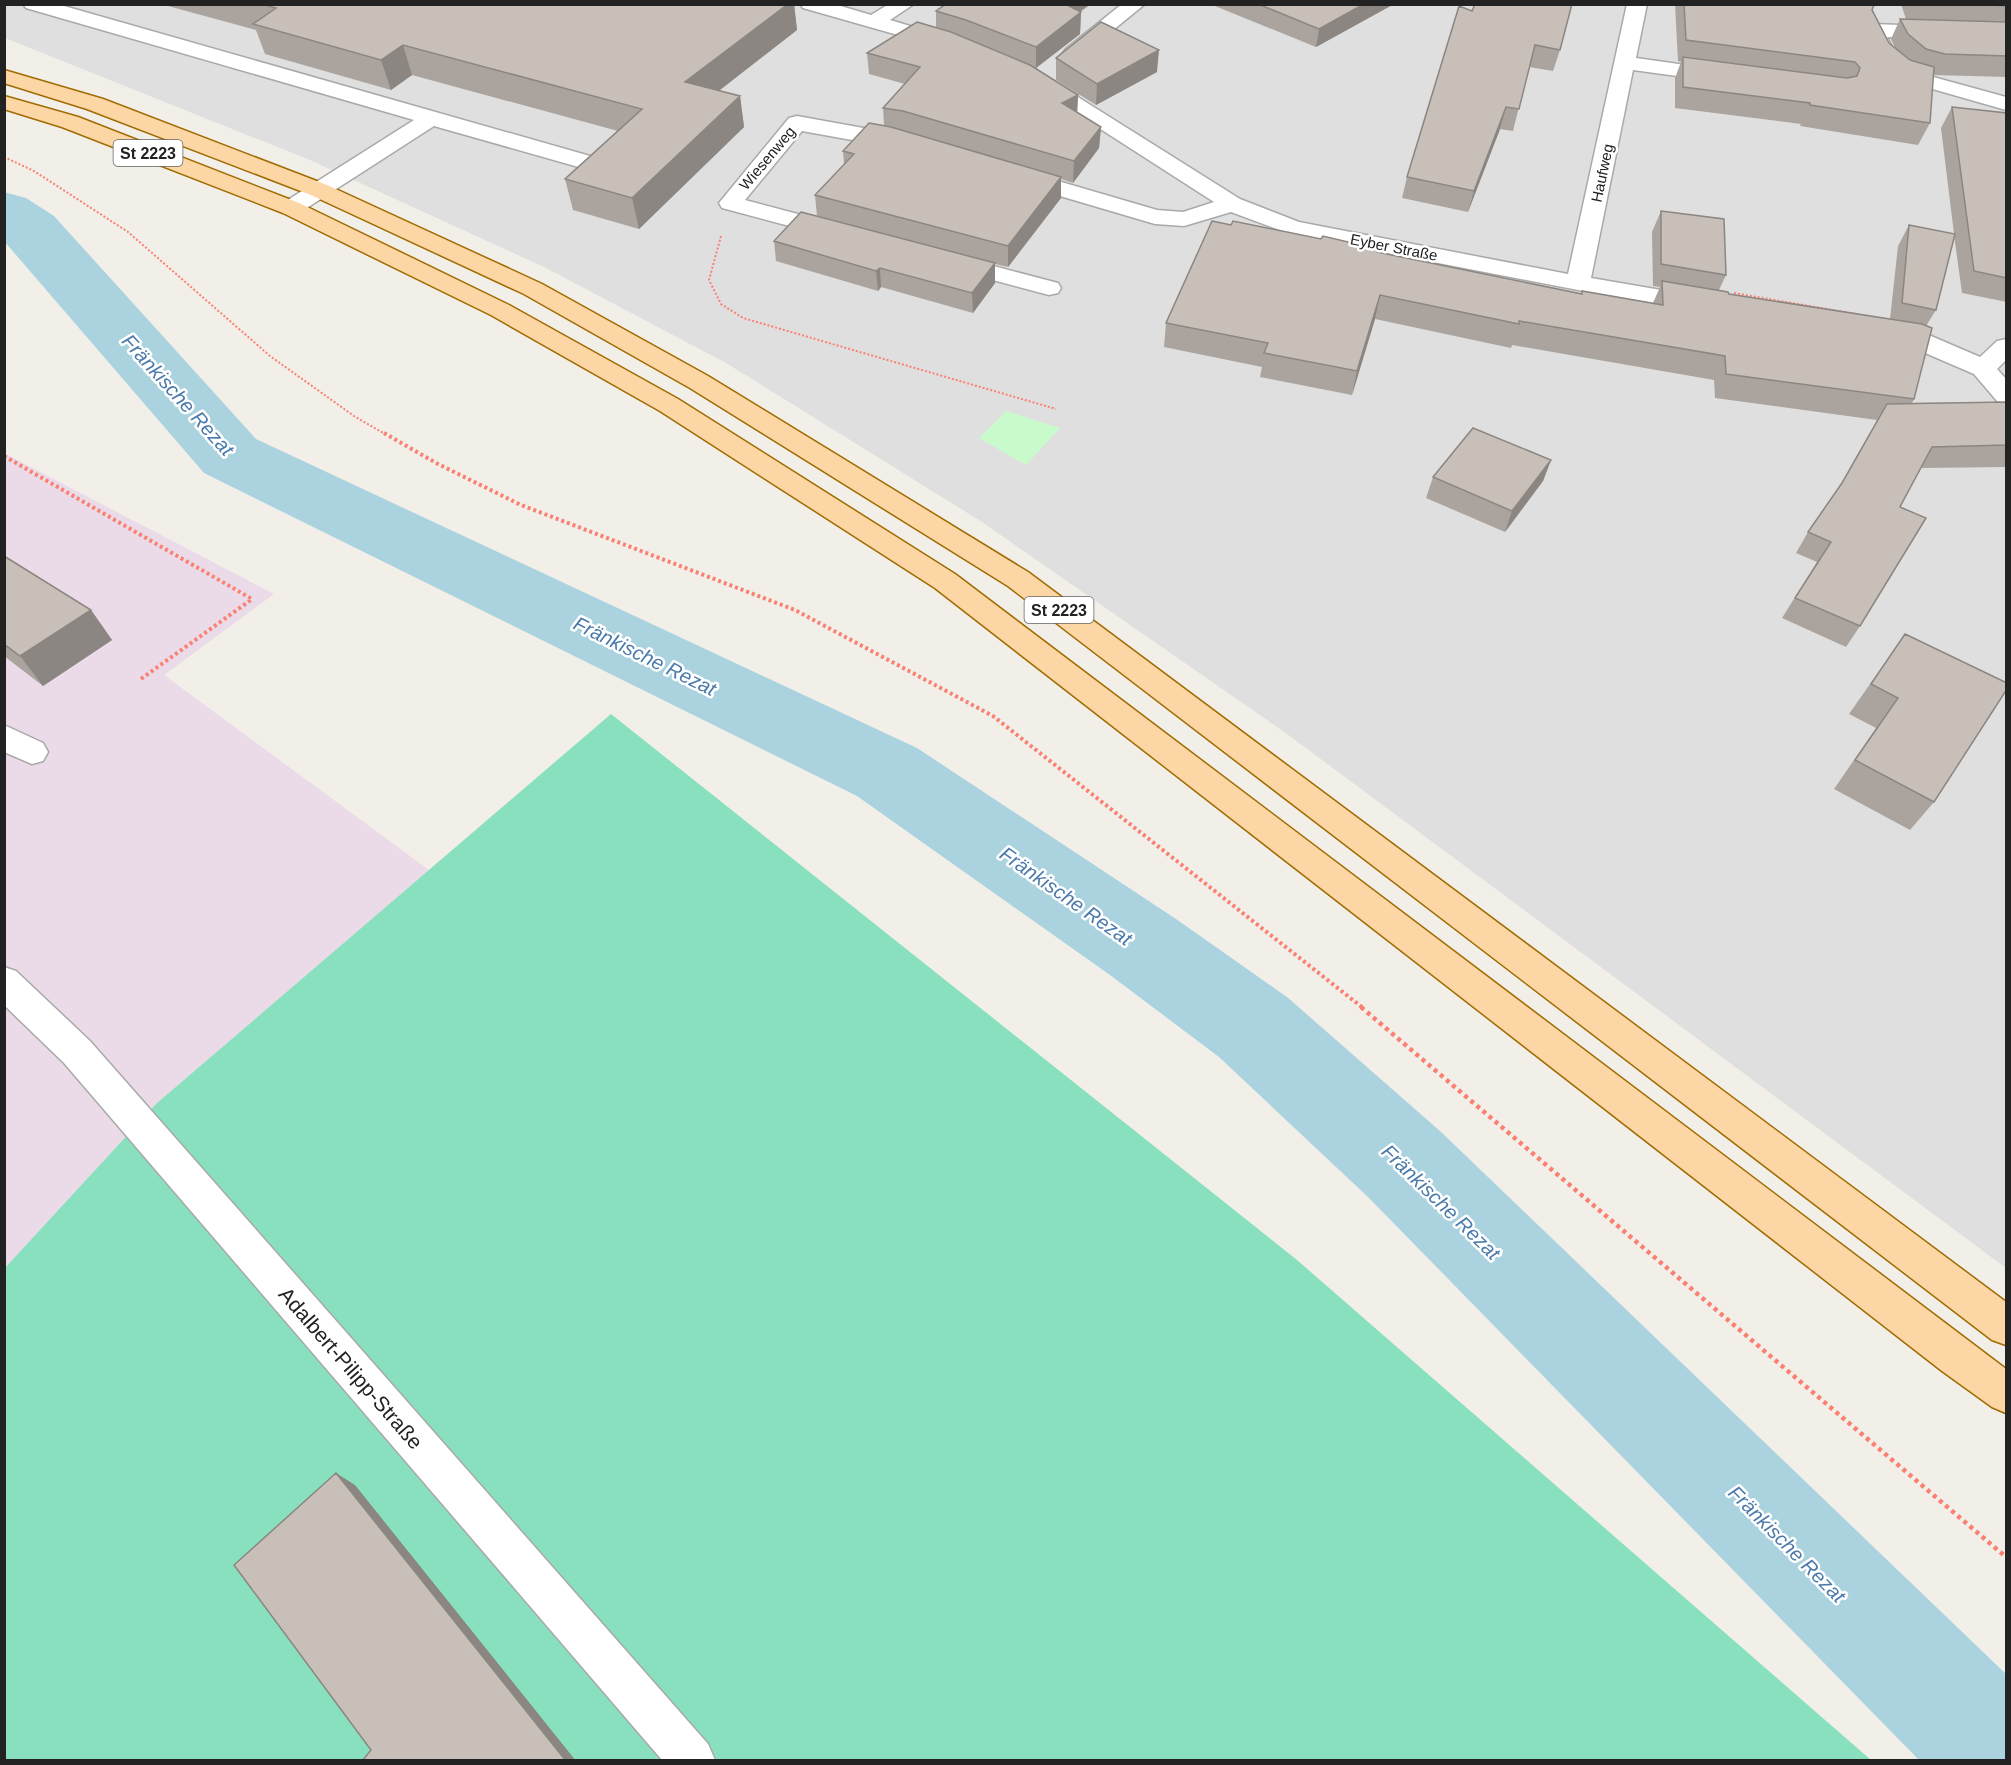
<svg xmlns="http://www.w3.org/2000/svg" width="2011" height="1765" font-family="Arial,sans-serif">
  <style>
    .residential { fill: #e0dfdf }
    .industrial { fill: #ebdbe8 }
    .park { fill: #c8facc }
    .pitch { fill: #88e0be }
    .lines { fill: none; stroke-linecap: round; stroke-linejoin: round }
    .river { fill: #aad3df; fill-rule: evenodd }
    .minor-casing { stroke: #a9a9a9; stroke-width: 3 }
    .major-casing { stroke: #a06b00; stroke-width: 3 }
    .path-far2 { stroke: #fa8072; stroke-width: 2; stroke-dasharray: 2 2; stroke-linecap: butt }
    .path-far1 { stroke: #fa8072; stroke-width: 4; stroke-dasharray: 3 3; stroke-linecap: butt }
    .path { stroke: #fa8072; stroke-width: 4.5; stroke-dasharray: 4 4; stroke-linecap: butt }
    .minor { fill: #fff; fill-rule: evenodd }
    .major { fill: #fcd6a4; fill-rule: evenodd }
    .wall { fill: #aba49e }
    .shaded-wall { fill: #8b8681 }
    .building { fill: #c7bfb8; stroke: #8b8681; stroke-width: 1.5 }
    .labels { text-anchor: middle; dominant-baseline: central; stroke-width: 5; stroke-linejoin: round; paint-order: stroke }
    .far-street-label { font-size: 15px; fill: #222; stroke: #fff }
    .shield { fill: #fff; stroke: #646464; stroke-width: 1.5 }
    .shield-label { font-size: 16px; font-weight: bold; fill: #222 }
    .water-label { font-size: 20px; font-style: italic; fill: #4a7aab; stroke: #fff }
    .near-street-label { font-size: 21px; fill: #222; stroke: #fff }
  </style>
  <rect width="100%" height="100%" fill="#f2efe9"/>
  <path class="residential" d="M4 5H2006V1268L1287 734 982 522 726 363 546 268 310 160 5 38Z"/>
  <path class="industrial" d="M4 453 274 594 164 675 429 870 157 1103 5 1269Z"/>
  <path class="park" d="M1006 411 1060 428 1026 465 979 438Z"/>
  <path class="pitch" d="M611 714 1297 1260 1871 1760H5L4 1269 157 1103Z"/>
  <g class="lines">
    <path class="river" d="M4 192 26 198 54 216 256 439 917 748 1176 919 1287 997 1440 1131 2006 1674V1760H1919L1368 1197 1219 1057 1110 975 857 796 204 473 4 241Z"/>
    <defs>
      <path id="minor" d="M23 4H57L611 162 614 167 611 172 603 174 434 126 299 213 291 215 283 213 279 208 283 203 414 120 26 8Z
        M800 4H834L871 15 889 4H914L890 20 954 39 957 43 954 47 947 49 803 8Z
        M1122 4H1145L1080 57 1073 59 1066 57 1063 53 1066 49Z
        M1627 4H1647L1636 58 1721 70 1728 72 1732 76 1728 80 1721 82 1633 70 1591 278 1708 298 1711 303 1708 308 1699 311 1578 290 1293 235 1231 212 1184 226 1155 224 1009 181 1006 176 1009 171 1017 169 1157 210 1183 212 1214 202 1032 85 1028 81 1032 77 1039 75 1046 77 1240 199 1299 222 1568 274Z
        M1874 24 2006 29V41L1887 37 1896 56 1915 72 2006 97V110L1901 80 1880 63 1864 30 1867 26Z
        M797 116 902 135 910 137 913 142 910 147 902 149 802 131 745 200 843 226 847 231 843 236 835 238 827 236 722 208 719 203 789 118Z
        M952 255 1058 283 1061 288 1058 293 1049 295 944 267 940 262 944 257Z
        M1886 326 1924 333 1980 357 1997 341 2006 339V360L1997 369 2006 379V403L1997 401 1974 374 1909 346 1877 340 1874 334 1877 328Z
        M4 725 43 743 48 752 43 761 32 764 4 752Z
        M4 967 16 971 90 1041 708 1744 715 1760H662L64 1063 4 1005Z"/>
      <path id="major" d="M4 70 103 99 327 185 542 284 708 376 1028 572 2006 1302V1345L1992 1340 1008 586 690 388 524 294 311 195 87 109 4 83Z
        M4 96 78 117 299 203 509 305 678 399 955 574 2006 1369V1413L1992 1407 1942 1371 935 588 660 411 491 315 283 213 62 127 4 109Z"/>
    </defs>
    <use href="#minor" class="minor-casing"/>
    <use href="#major" class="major-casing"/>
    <path class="path-far2" d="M4 157 34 171 128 232 270 356 354 416 387 435
      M721 236 709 280 721 304 743 318 1056 409
      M1734 293 1856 314"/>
    <path class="path-far1" d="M384 433 438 464 521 505 795 610 993 716 1363 1008
      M4 456 252 599 141 679"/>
    <path class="path" d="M1361 1007 2006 1557"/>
    <use href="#minor" class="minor"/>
    <use href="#major" class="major"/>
  </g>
  <path class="wall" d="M168 4H794L797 30 719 91 740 96 744 127 639 229 573 210 565 179 618 131 412 75 391 90 265 54 256 30 168 6Z
    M946 4H1091L1080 12H1081L1080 34 1036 68 1078 95 1077 113 1101 127 1099 148 1073 183 1061 179V198L1008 267 995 264V283L973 313 881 287 878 291 776 261 774 241 817 216 815 195 844 164 843 151 884 125 883 108 905 84 869 74 867 53 936 28V11Z
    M1210 4H1394L1316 47Z
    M1675 4H1870L1889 43 1895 48 1891 39 1900 19H1906L1901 4H2007V77L1933 75 1930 123 1918 145 1800 126 1801 124 1675 108V78L1681 62 1678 61Z
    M1459 6 1560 50 1553 71 1529 67 1513 131 1500 129 1468 212 1402 198 1407 177Z
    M1056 58 1157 72 1096 105 1056 80Z
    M1952 107 2007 113V302L1962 293 1954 235 1936 310 1926 326 1914 399 1912 403 2007 402V467L1921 468 1900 507 1860 626 1846 647 1782 618 1817 562 1796 553 1808 532 1839 487 1877 420 1715 398 1714 380 1512 345 1511 348 1375 319 1352 395 1260 377 1262 367 1164 347 1166 323 1231 225 1378 249 1377 252 1581 294 1582 291 1653 303 1660 287 1653 286 1652 232 1661 211 1726 275 1719 290 1729 294 1890 319 1898 246 1909 225 1954 234 1941 128Z
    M1551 460 1543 481 1505 532 1426 498 1433 477Z
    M4 556 91 610 112 640 43 686 4 656Z
    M1905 634 1934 802 1910 830 1834 789 1876 728 1849 714Z"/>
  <path class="shaded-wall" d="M788 4H794L797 30 690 113 685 82Z
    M1062 4H1091L1061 24Z
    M1364 4H1394L1316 47 1319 29Z
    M1081 12 1080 34 1036 68V47Z
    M403 45 412 75 391 90 381 60Z
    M1159 50 1157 72 1096 105 1097 84Z
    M1078 95 1077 116 1062 103Z
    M740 96 744 127 639 229 632 198Z
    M1506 107 1500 129 1468 212 1474 191Z
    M1101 127 1099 148 1073 183 1074 161Z
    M1061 177V198L1008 267V246Z
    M995 263V283L973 313 972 293Z
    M880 268 881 287 878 291 876 271Z
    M1380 295 1375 319 1352 395 1357 371Z
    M1551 460 1543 481 1505 532 1512 511Z
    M91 610 112 640 43 686 20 656Z
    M336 1473 355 1485 576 1761H566Z"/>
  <path class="building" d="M261 4H788L685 82 740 96 632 198 565 179 642 109 403 45 381 60 253 24 276 8Z
    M946 4H1065L1081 12 1036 47 966 20 936 11Z
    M1258 4H1364L1319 29Z
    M1475 4H1572L1560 50 1535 45 1519 109 1506 107 1474 191 1407 177 1459 6 1472 11Z
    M1684 4 1874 5 1872 10 1889 43 1910 60 1934 67 1930 123 1810 105V103L1683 87V57L1847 78 1857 76 1860 68 1855 62 1686 40Z
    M1972 4H2007V6Z
    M1900 19 2007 22V56L1945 54 1926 49 1908 34Z
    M917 22 951 32 1030 65 1078 95 1062 103 1101 127 1074 161 903 111 883 108 920 67 867 53Z
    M1101 22 1159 50 1097 84 1056 58Z
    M1952 107 2007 113V278L1974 271Z
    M869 123 891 127 1061 177 1008 246 815 195 854 154 843 151Z
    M1661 211 1724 219 1726 275 1661 264Z
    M801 212 995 263 972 293 880 268 876 271 774 241Z
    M1212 221 1231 225 1233 221 1321 239 1323 236 1378 249 1377 252 1582 294V291L1663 305 1662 281 1728 292 1729 294 1922 324 1932 328 1914 399 1726 374 1725 356 1519 321V324L1380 295 1357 371 1264 353 1268 343 1166 323Z
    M1909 225 1955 234 1936 310 1902 303Z
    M2007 402V445L1932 447 1900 507 1926 518 1860 626 1795 598 1831 542 1808 532 1842 483 1887 404Z
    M1473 428 1551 460 1512 511 1433 477Z
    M4 556 91 610 20 656 4 644Z
    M1905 634 2007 683V689L1934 802 1855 760 1898 698 1871 684Z
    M336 1473 566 1761H362L371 1750 234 1565Z"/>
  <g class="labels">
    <g class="far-street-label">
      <text transform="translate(767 158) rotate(-50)">Wiesenweg</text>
      <text transform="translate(1602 173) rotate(-78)">Haufweg</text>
      <text transform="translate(1394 247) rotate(11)">Eyber Straße</text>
    </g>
    <g class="shield">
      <rect x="113.5" y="140" width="69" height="26" rx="4.5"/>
      <rect x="1024.5" y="597" width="69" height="26" rx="4.5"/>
    </g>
    <g class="shield-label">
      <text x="148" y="153">St 2223</text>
      <text x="1059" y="610">St 2223</text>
    </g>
    <g class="water-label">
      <text transform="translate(178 395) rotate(48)">Fränkische Rezat</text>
      <text transform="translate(645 656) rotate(26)">Fränkische Rezat</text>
      <text transform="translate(1066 896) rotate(35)">Fränkische Rezat</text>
      <text transform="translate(1441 1202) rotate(44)">Fränkische Rezat</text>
      <text transform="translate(1787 1544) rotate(45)">Fränkische Rezat</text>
    </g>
    <g class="near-street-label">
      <text transform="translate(351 1368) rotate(49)">Adalbert-Pilipp-Straße</text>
    </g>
  </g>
  <rect width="2011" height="1765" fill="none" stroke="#222222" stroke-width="12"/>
</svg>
